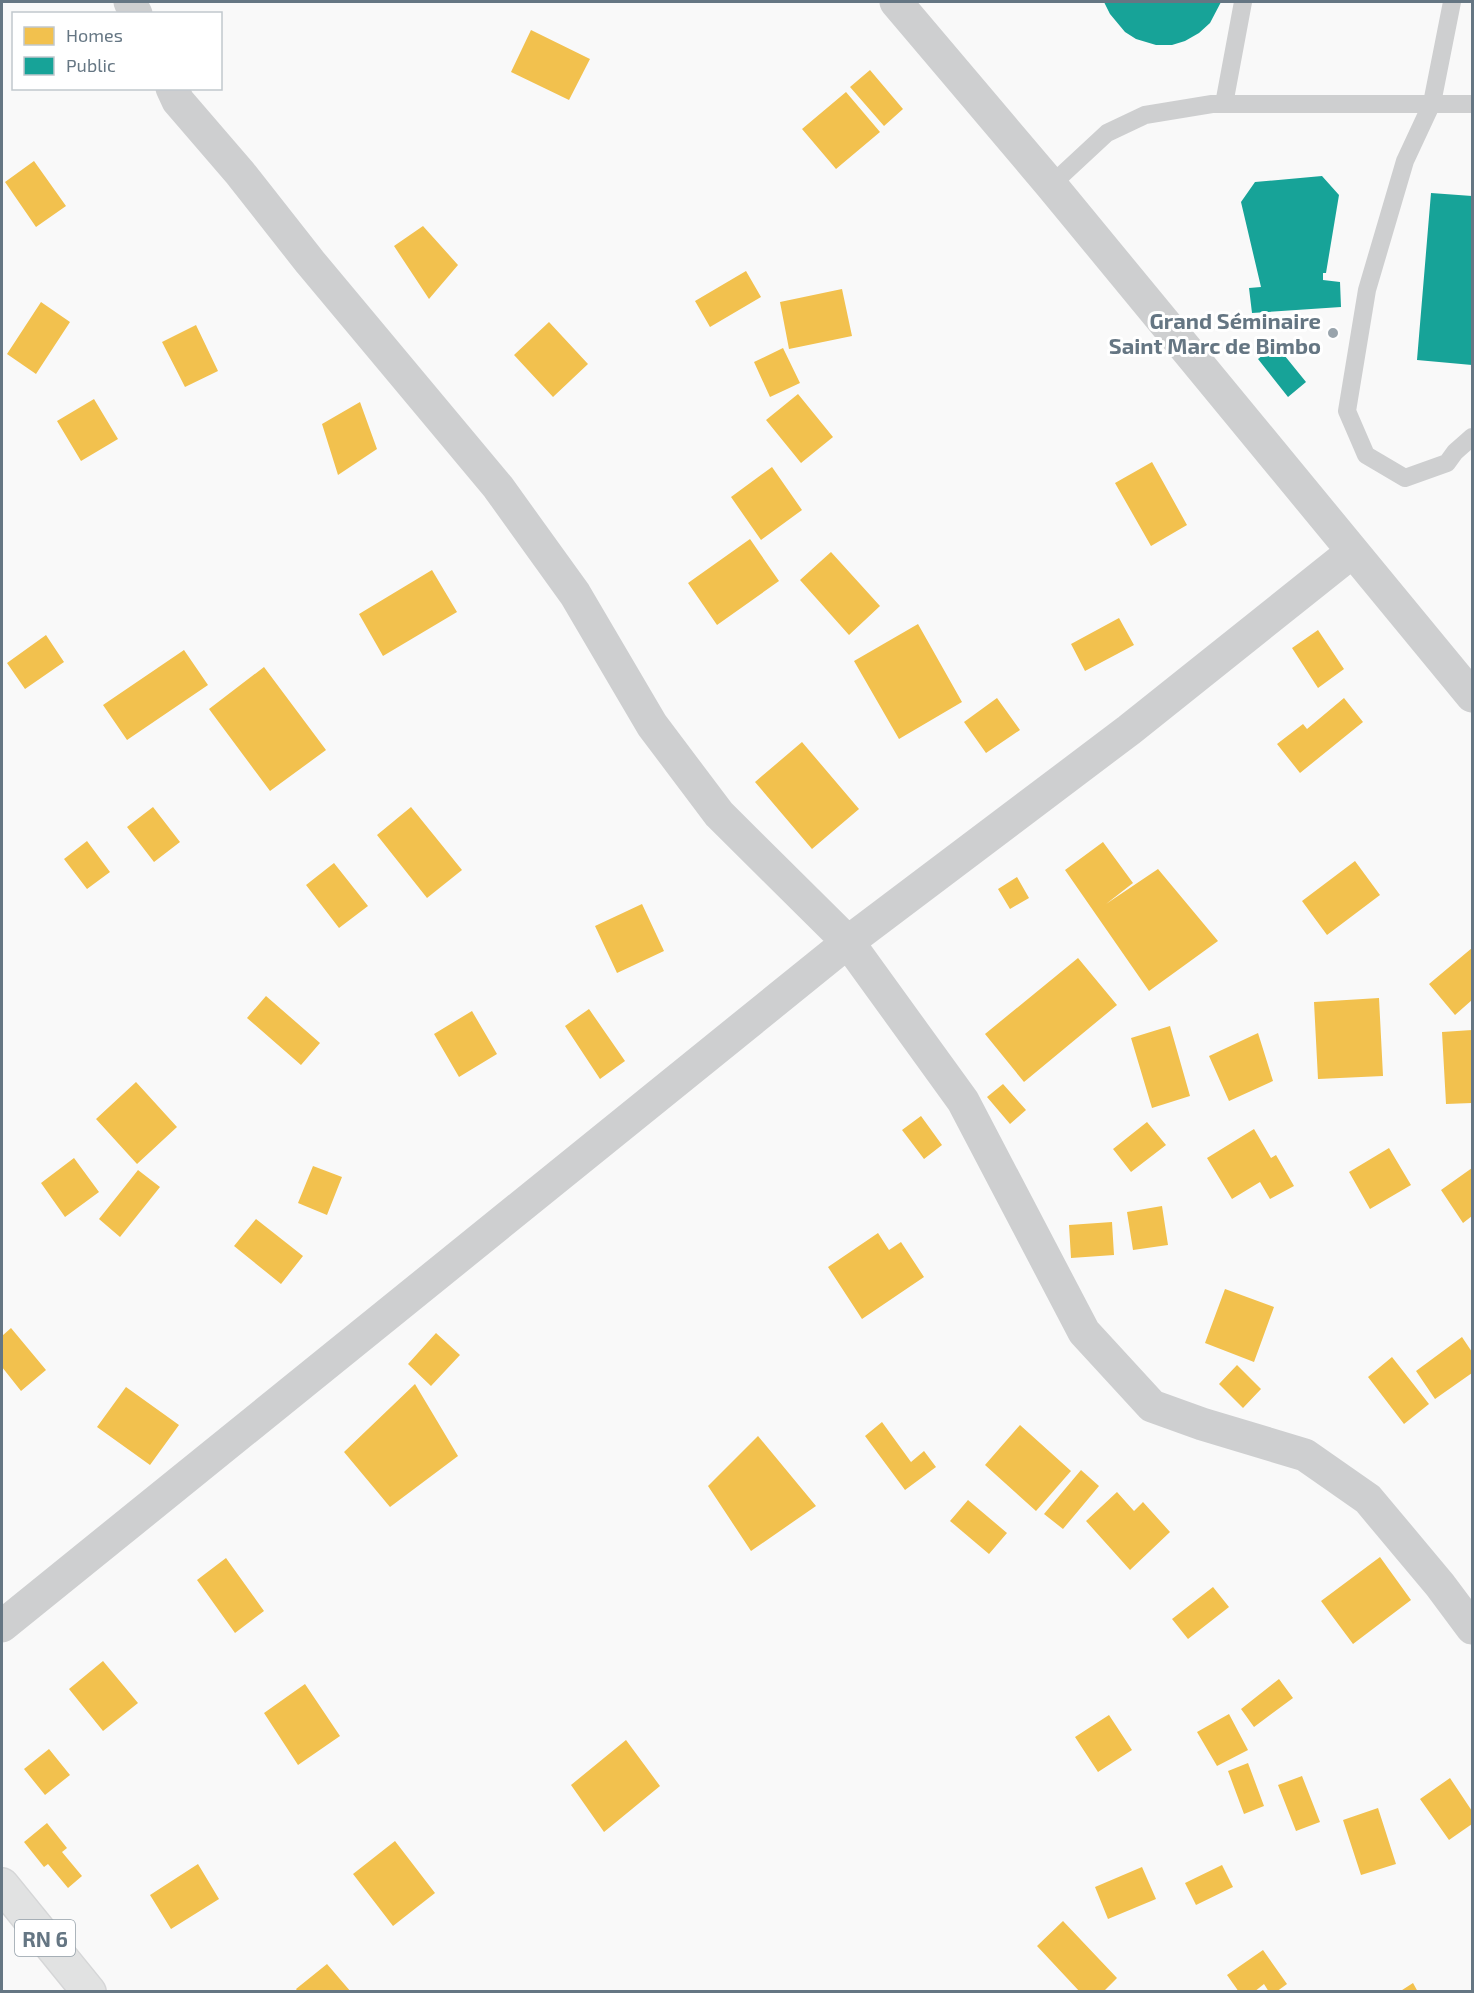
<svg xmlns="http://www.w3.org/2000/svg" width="1474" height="1993" font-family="'Exo 2',sans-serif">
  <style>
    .homes { fill: #f2c14e }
    .public { fill: #17a398 }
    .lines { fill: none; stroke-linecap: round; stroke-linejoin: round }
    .primary-casing { stroke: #d5d6d7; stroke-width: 36 }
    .lane { stroke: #cecfd0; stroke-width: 18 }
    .street { stroke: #cecfd0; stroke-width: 33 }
    .primary { stroke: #e1e2e2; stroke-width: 33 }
    .poi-dot { fill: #99a4ac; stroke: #fff; stroke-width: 2 }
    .labels { text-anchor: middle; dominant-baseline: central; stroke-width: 6; stroke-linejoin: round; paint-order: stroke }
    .shield { fill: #fff; stroke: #939fa8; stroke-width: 1.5 }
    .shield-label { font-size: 21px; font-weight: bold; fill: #657683 }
    .poi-label { font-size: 22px; font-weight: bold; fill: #657683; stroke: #fff; text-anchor: end }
  </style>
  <rect width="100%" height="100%" fill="#f9f9f9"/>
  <path class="homes" d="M531 30 590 59 569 100 511 72Z
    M870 70 903 109 884 126 850 87Z
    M846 92 880 132 836 169 802 129Z
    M34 161 66 206 36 227 5 182Z
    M423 226 458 265 429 299 394 246Z
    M746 271 761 297 710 327 695 301Z
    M842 289 852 336 789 349 780 302Z
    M41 302 70 322 36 374 7 354Z
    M549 322 588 364 553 397 514 355Z
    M196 325 218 371 185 387 162 342Z
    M783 348 800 383 770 397 754 362Z
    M798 394 833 437 801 463 766 420Z
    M94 399 118 439 81 461 57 421Z
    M360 402 377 449 338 475 322 424Z
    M1152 462 1187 525 1151 546 1115 483Z
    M772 467 802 510 761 540 731 497Z
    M750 539 779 581 717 625 688 583Z
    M831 552 880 606 849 635 800 580Z
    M432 570 457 612 383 656 359 614Z
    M1119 618 1134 645 1085 671 1071 644Z
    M918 624 962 702 899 739 854 661Z
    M1318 630 1344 669 1318 688 1292 648Z
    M46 635 64 662 25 689 7 663Z
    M184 650 208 685 127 740 103 705Z
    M264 667 326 750 270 791 209 709Z
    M997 698 1020 730 986 753 964 722Z
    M1344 698 1363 722 1300 773 1277 744 1303 724 1307 729Z
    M802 742 859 809 812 849 755 782Z
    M153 807 180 842 154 862 127 827Z
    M411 807 462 870 427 898 377 835Z
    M87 841 110 872 87 889 64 859Z
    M1103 842 1133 883 1106 904 1158 869 1218 941 1149 991 1065 870Z
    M1355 861 1380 895 1327 935 1302 901Z
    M334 863 368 906 339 928 306 885Z
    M1017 877 1029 898 1010 909 998 889Z
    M642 904 664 951 617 973 595 926Z
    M1472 948V1000L1455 1015 1429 984Z
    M1078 958 1117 1005 1024 1082 985 1034Z
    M266 996 320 1043 301 1065 247 1018Z
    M1379 998 1383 1076 1318 1079 1314 1002Z
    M589 1009 625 1061 600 1079 565 1026Z
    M472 1011 497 1054 459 1077 434 1034Z
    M1170 1026 1190 1096 1152 1108 1131 1038Z
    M1472 1030V1103L1446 1104 1442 1032Z
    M1258 1033 1273 1081 1229 1101 1209 1056Z
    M136 1082 177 1127 137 1164 96 1119Z
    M1003 1084 1026 1110 1010 1124 987 1097Z
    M921 1116 942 1145 924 1159 902 1130Z
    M1147 1122 1166 1145 1131 1172 1113 1149Z
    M1254 1129 1271 1158 1276 1155 1294 1186 1270 1199 1260 1182 1232 1199 1207 1158Z
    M1389 1148 1411 1185 1370 1209 1349 1172Z
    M74 1158 99 1192 65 1217 41 1183Z
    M313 1166 342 1177 327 1215 298 1203Z
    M1472 1168V1216L1463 1223 1441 1190Z
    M138 1170 160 1187 120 1237 99 1219Z
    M1162 1206 1168 1245 1133 1250 1127 1212Z
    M256 1219 303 1256 281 1284 234 1246Z
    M1112 1222 1114 1255 1071 1258 1069 1225Z
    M878 1233 889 1250 901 1242 924 1277 862 1319 828 1267Z
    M1225 1289 1274 1307 1254 1362 1205 1343Z
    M11 1328 46 1370 21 1391 2 1367V1336Z
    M436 1333 460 1355 431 1386 408 1364Z
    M1462 1337 1472 1352V1373L1435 1399 1416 1371Z
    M1392 1357 1429 1404 1404 1424 1368 1377Z
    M1237 1365 1261 1389 1243 1408 1219 1384Z
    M415 1384 458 1456 390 1507 344 1452Z
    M126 1387 179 1425 150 1465 97 1427Z
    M882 1422 911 1462 924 1451 936 1467 905 1490 865 1436Z
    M1020 1425 1071 1471 1036 1511 985 1465Z
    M758 1436 816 1506 751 1551 708 1486Z
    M1081 1470 1099 1486 1063 1529 1044 1514Z
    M1117 1492 1134 1511 1143 1502 1170 1532 1130 1570 1086 1521Z
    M968 1500 1007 1533 989 1554 950 1521Z
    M1380 1557 1411 1600 1353 1644 1321 1601Z
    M226 1558 264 1611 235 1633 197 1580Z
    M1213 1587 1229 1607 1188 1639 1172 1619Z
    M103 1661 138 1703 103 1731 69 1689Z
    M1279 1679 1293 1698 1254 1727 1241 1709Z
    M305 1684 340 1736 298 1765 264 1713Z
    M1229 1714 1248 1750 1217 1766 1197 1732Z
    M1109 1715 1132 1750 1098 1772 1075 1737Z
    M626 1740 660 1786 604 1832 571 1785Z
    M49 1749 70 1775 45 1795 24 1769Z
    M1248 1763 1264 1806 1244 1814 1228 1771Z
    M1302 1776 1320 1822 1296 1831 1278 1785Z
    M1450 1778 1472 1811V1824L1449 1840 1420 1799Z
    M1378 1808 1396 1864 1361 1875 1343 1820Z
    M47 1823 67 1848 62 1852 82 1876 68 1888 48 1864 44 1867 24 1842Z
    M395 1841 435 1893 393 1926 353 1874Z
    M198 1864 219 1899 171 1929 150 1895Z
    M1222 1865 1233 1887 1196 1905 1185 1883Z
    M1142 1867 1156 1899 1108 1919 1095 1887Z
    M1063 1921 1117 1978 1103 1992H1080L1037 1946Z
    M1263 1950 1287 1984 1276 1992H1269L1264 1984 1254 1992H1239L1227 1975Z
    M327 1964 351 1992H298L296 1989Z
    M1413 1983 1418 1992H1399Z"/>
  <path class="public" d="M1104 2H1221L1210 23 1199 33 1185 41 1172 45H1156L1136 39 1125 32 1110 14Z
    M1322 176 1339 195 1326 273H1323V280L1340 282 1341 307 1252 313 1249 288 1261 287 1241 202 1255 182Z
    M1431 193 1472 196V365L1417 360Z
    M1276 345 1306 382 1288 397 1258 359Z"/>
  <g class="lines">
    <defs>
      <path id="primary" d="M2 1885 89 1992"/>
    </defs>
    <use href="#primary" class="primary-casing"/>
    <path class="lane" d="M1452 2 1432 103 1405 161 1367 290 1347 411 1366 455 1405 478 1447 463 1455 452 1472 437
      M1224 104 1243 2
      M1051 185 1107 133 1145 115 1212 104H1472"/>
    <path class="street" d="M130 2 136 14
      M896 2 1051 185 1472 696
      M172 88 178 101 240 173 310 262 498 487 575 594 652 725 719 814 848 942 963 1101 1084 1332 1152 1406 1202 1424 1305 1455 1368 1499 1440 1585 1472 1628
      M2 1626 848 942 1129 730 1352 552"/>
    <use href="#primary" class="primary"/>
  </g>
  <circle class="poi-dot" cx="1333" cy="333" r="6"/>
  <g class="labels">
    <rect class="shield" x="15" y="1920" width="60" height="36" rx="4.5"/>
    <g class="shield-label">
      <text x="45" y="1938">RN 6</text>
    </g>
    <g class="poi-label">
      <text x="1321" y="320">Grand Séminaire<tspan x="1321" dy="25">Saint Marc de Bimbo</tspan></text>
    </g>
  </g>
  <rect width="1474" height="1993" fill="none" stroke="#657683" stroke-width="6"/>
  <rect x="12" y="12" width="210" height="78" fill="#ffffff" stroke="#c1c8cd" stroke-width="1.5"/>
  <rect x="24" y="27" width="30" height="18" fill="#f2c14e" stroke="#c1c8cd" stroke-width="1.5"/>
  <text x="66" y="42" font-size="18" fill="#657683">Homes</text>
  <rect x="24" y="57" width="30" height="18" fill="#17a398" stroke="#c1c8cd" stroke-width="1.5"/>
  <text x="66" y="72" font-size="18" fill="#657683">Public</text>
</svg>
